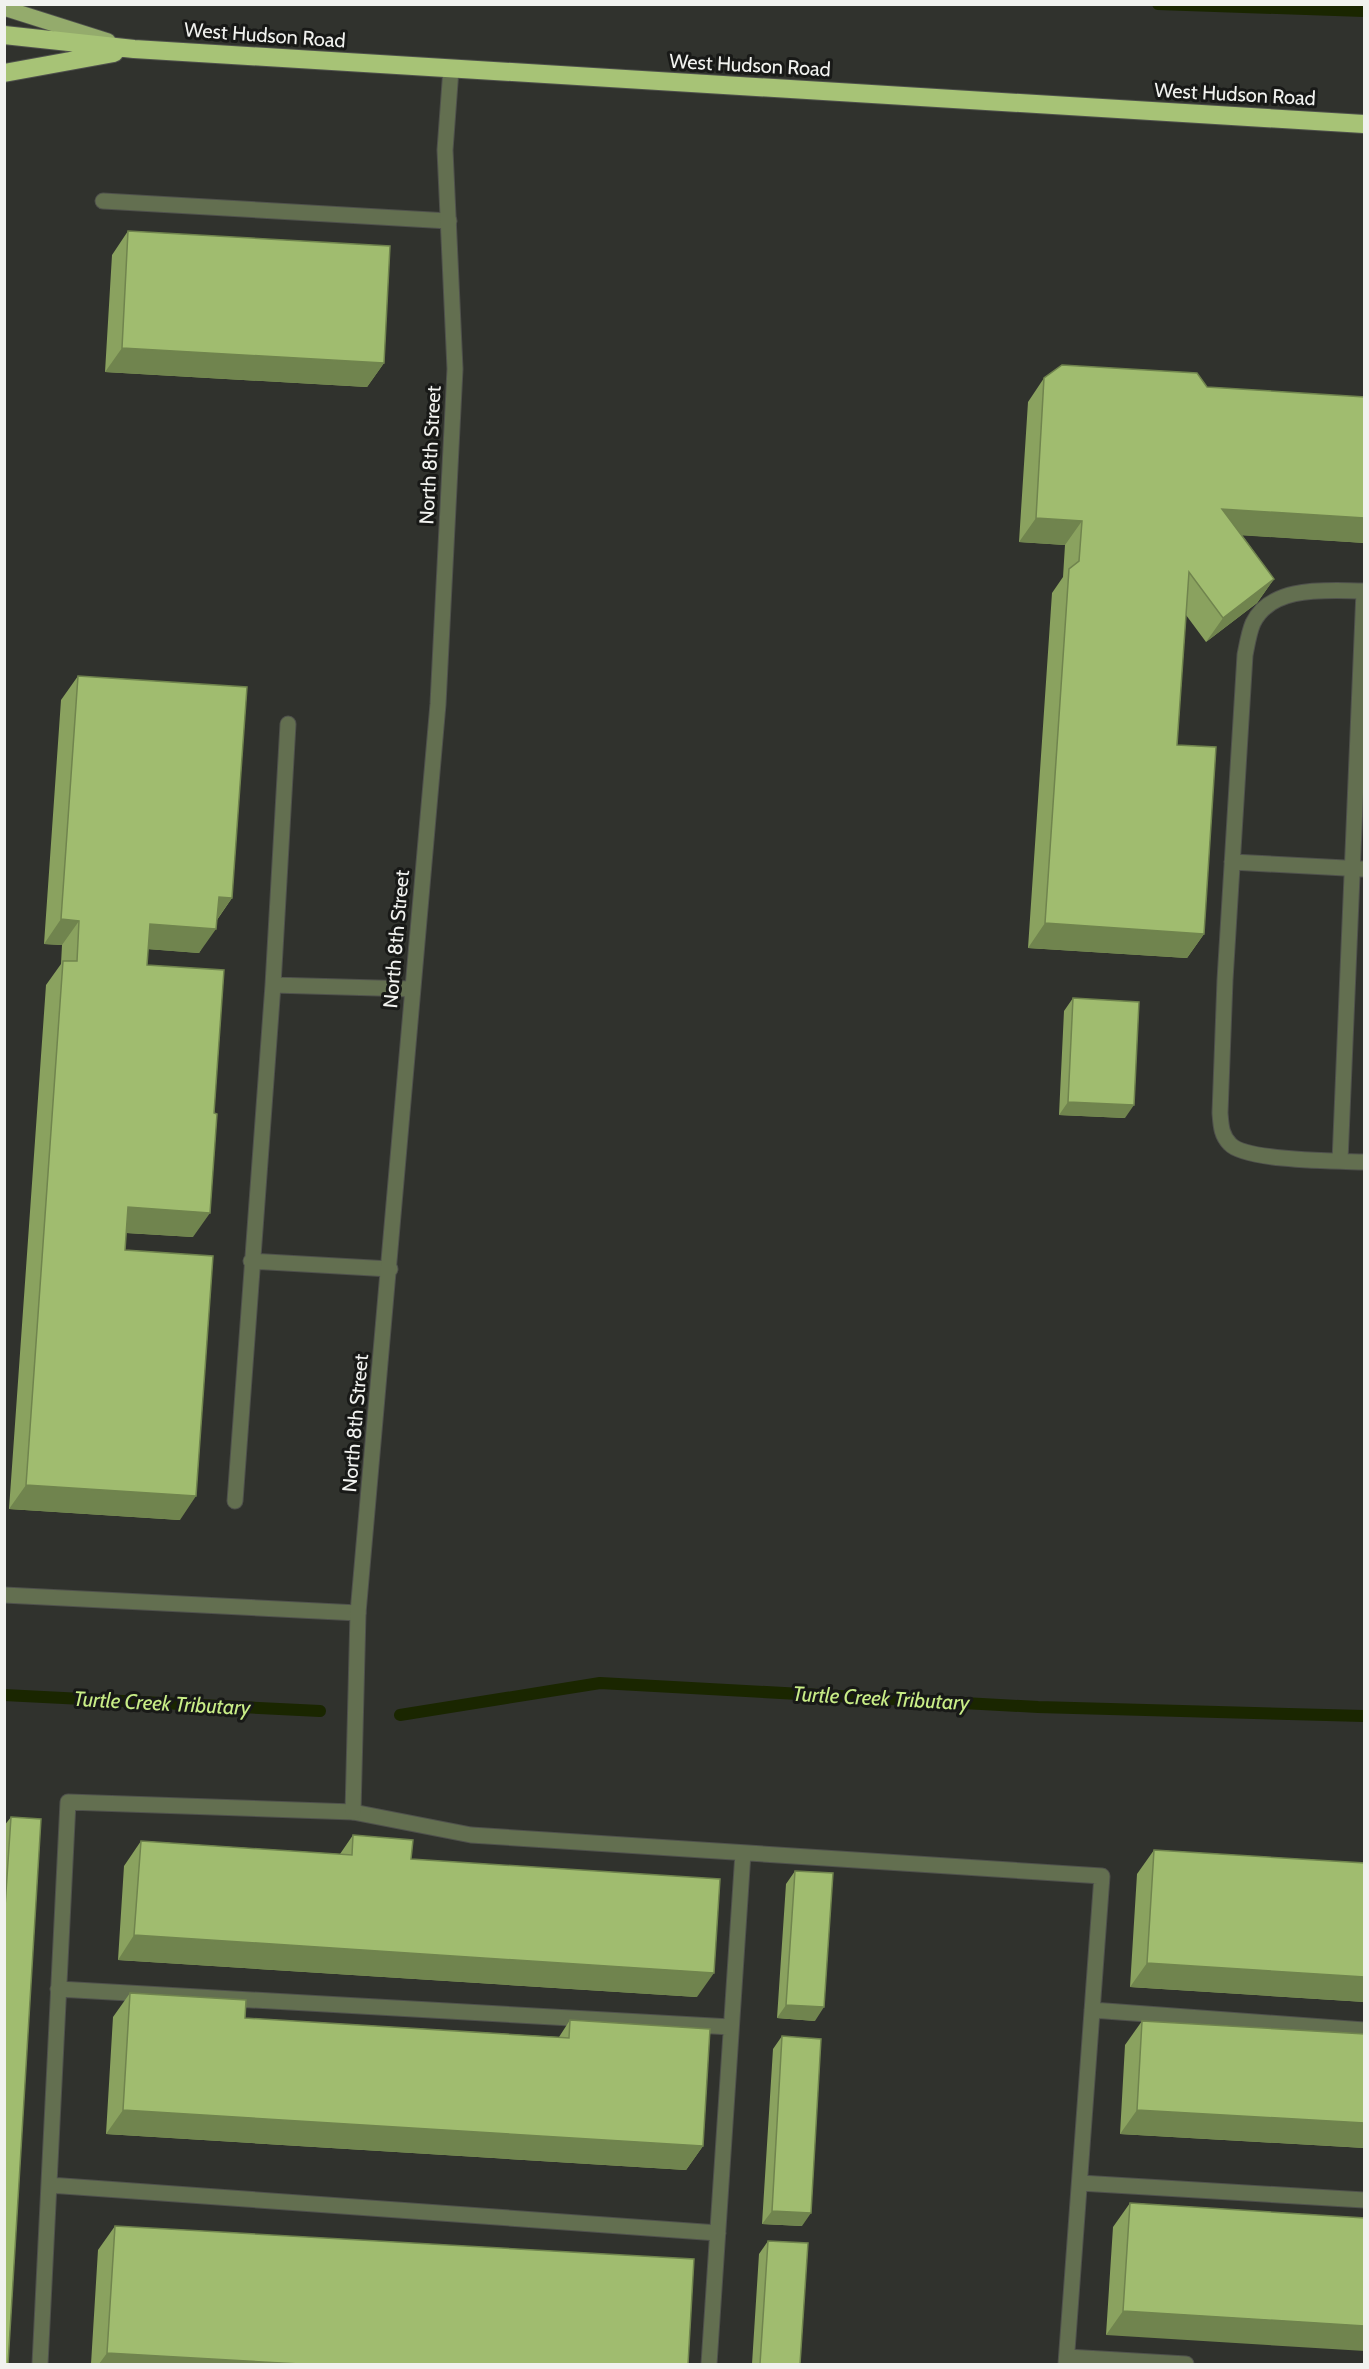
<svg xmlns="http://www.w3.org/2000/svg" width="1369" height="2369" font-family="Cabin,sans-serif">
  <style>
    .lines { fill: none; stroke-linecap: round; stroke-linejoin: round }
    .stream { stroke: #1a2600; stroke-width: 12 }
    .lane-casing { stroke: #4f514c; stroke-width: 17 }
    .street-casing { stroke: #4f514c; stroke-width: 17 }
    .primary-casing { stroke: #4f514c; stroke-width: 17 }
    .highway-casing { stroke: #4f514c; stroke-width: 20 }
    .lane { stroke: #636f50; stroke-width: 15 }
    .street { stroke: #636f50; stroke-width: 15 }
    .primary { stroke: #94ab6c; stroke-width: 15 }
    .highway { stroke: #a7c376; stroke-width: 18 }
    .wall { fill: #8aa25f }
    .shaded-wall { fill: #70844e }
    .building { fill: #a0bc6f; stroke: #70844e; stroke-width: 1.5 }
    .labels { text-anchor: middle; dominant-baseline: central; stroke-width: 6; stroke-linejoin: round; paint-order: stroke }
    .street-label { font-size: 20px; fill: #f1f2ef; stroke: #181917 }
    .water-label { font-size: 21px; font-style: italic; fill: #c9ee87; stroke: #181917 }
  </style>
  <rect width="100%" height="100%" fill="#30322d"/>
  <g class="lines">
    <path class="stream" d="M1158 4 1364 11
      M4 1695 320 1711
      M400 1715 600 1683 1038 1707 1364 1716"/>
    <defs>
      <path id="lane" d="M103 201 449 221
        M1364 591C1329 591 1272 584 1253 623 1249 632 1247 645 1245 655L1225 980 1220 1113C1221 1125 1221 1135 1230 1144 1245 1161 1339 1161 1364 1162
        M1232 862 1364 869
        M273 985 412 989
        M1340 1161 1364 591
        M251 1261 390 1269
        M235 1501 273 985 288 724
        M4 1595 358 1613
        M58 1989 731 2027
        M1092 2010 1364 2030
        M1080 2183 1364 2200
        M49 2185 718 2233
        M1067 2357 1186 2364
        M40 2364 68 1802 353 1812 471 1835 1102 1876 1066 2364
        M709 2364 743 1853"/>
      <path id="street" d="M353 1812 358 1613 438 704 455 369 445 150 451 69"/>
      <path id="primary" d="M4 8 108 41"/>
      <path id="highway" d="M4 35 134 49 1364 124
        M4 73 114 53"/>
    </defs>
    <use href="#lane" class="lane-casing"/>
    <use href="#street" class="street-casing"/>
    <use href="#primary" class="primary-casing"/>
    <use href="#highway" class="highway-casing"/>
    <use href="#lane" class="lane"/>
    <use href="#street" class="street"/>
    <use href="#primary" class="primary"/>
    <use href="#highway" class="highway"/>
  </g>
  <path class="wall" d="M128 231 384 363 367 387 105 372 112 255Z
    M1044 378 1365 397V543L1242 535 1274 579 1257 603 1206 642 1186 615 1177 745 1204 934 1187 958 1028 948 1052 593 1063 577 1065 545 1019 542 1028 402Z
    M78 676 232 898 217 920 199 953 148 949 147 965 193 1237 126 1233 125 1250 180 1520 9 1509 46 985 61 964 62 945 44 944 61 700Z
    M1073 998 1125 1118 1059 1115 1064 1011Z
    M11 1817 4 2364V1826Z
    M353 1835 411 1859 697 1997 118 1960 124 1866 141 1841 340 1854Z
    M1154 1850 1365 1863V2002L1130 1987 1137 1874Z
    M795 1871 815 2021 777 2018 786 1884Z
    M130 1993 245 2018 559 2037 570 2020 703 2146 686 2170 106 2134 113 2017Z
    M1142 2021 1365 2034V2148L1120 2134 1125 2045Z
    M782 2036 802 2226 762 2224 773 2049Z
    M1130 2203 1365 2218 1106 2335 1113 2227Z
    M115 2226 688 2364H91L98 2250Z
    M768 2241 800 2364H752L759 2254Z"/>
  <path class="shaded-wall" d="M122 348 384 363 367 387 105 372Z
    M1222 509 1365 518V543L1205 533Z
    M1036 518 1082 521 1065 545 1019 542Z
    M1274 579 1257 603 1206 642 1223 618Z
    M219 897 232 898 215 922Z
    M61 919 79 921 62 945 44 944Z
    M1045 923 1204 934 1187 958 1028 948Z
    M150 924 216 929 199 953 133 948Z
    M1068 1102 1134 1105 1125 1118 1059 1115Z
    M128 1207 210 1213 193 1237 111 1232Z
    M26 1485 196 1496 180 1520 9 1509Z
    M134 1935 714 1973 697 1997 118 1960Z
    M1147 1963 1365 1977V2002L1130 1987Z
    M786 2005 824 2007 815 2021 777 2018Z
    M123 2110 703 2146 686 2170 106 2134Z
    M1137 2110 1365 2123V2148L1120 2134Z
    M772 2211 811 2213 802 2226 762 2224Z
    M1123 2311 1365 2326V2351L1106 2335Z
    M107 2353 300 2364H99Z"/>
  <path class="building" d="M128 231 390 246 384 363 122 348Z
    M1062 365 1197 373 1207 387 1365 397V518L1222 509 1274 579 1223 618 1189 572 1177 745 1216 747 1204 934 1045 923 1069 569 1079 561 1082 521 1036 518 1044 378Z
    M78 676 247 687 232 898 219 897 216 929 150 924 147 965 224 970 214 1113 217 1114 210 1213 128 1207 125 1250 213 1256 196 1496 26 1485 63 961H77L79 921 61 919Z
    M1073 998 1139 1002 1134 1105 1068 1102Z
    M11 1817 41 1819 8 2364H4V1922Z
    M353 1835 413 1840 411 1859 720 1879 714 1973 134 1935 141 1841 352 1855Z
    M1154 1850 1365 1863V1977L1147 1963Z
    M795 1871 833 1873 824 2007 786 2005Z
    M130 1993 246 2000 245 2018 569 2038 570 2020 710 2029 703 2146 123 2110Z
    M1142 2021 1365 2034V2123L1137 2110Z
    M782 2036 821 2039 811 2213 772 2211Z
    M1130 2203 1365 2218V2326L1123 2311Z
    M115 2226 694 2259 688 2364H300L107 2353Z
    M768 2241 808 2243 800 2364H760Z"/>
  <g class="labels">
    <g class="street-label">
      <text transform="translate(265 35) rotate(4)">West Hudson Road</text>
      <text transform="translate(750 65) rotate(3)">West Hudson Road</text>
      <text transform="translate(1235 94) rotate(3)">West Hudson Road</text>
      <text transform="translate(430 455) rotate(-87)">North 8th Street</text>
      <text transform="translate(396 939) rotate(-85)">North 8th Street</text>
      <text transform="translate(355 1423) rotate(-85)">North 8th Street</text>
    </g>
    <g class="water-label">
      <text transform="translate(881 1698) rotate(3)">Turtle Creek Tributary</text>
      <text transform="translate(162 1703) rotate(3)">Turtle Creek Tributary</text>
    </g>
  </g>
  <rect width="1369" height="2369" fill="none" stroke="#f1f2ef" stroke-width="12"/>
</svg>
